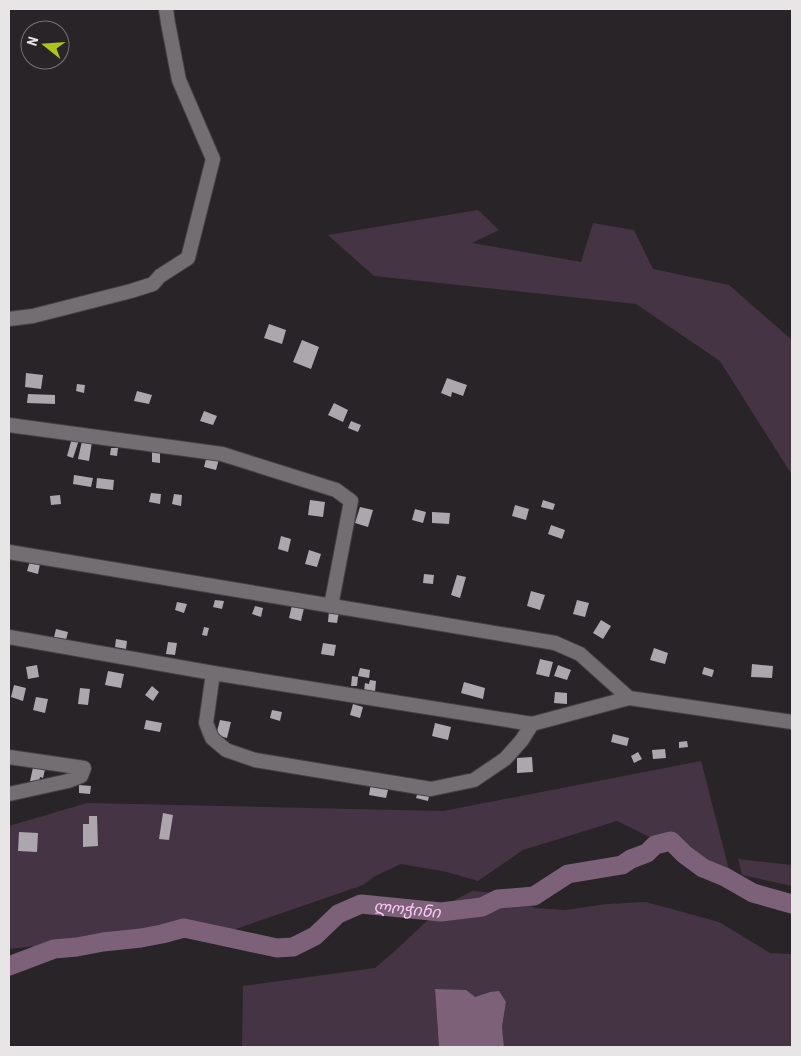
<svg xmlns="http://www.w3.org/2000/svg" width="801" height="1056" font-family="'Roboto Condensed','Noto Sans Georgian',sans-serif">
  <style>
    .green { fill: #453544 }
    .water { fill: #7c6179 }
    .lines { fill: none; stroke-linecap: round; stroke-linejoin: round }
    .river { stroke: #7c6179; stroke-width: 19 }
    .building { fill: #aca7ac }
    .minor-casing { stroke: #454144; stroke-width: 16 }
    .minor { stroke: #736e72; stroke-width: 14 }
    .labels { text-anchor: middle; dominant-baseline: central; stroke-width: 5; stroke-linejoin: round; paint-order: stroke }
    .water-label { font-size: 16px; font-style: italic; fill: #fbc9f6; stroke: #282427 }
  </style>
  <rect width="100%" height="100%" fill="#282427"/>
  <path class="green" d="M478 210 499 230 472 243 581 262 593 223 634 230 653 269 729 285 792 340V475L720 361 636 304 374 276 328 235Z
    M701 761 731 877 617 821 523 850 478 881 447 872 401 864 375 876 363 885 227 932 182 923 54 944 9 949V826L87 803 443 811Z
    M738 859 792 865V886L742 875Z
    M472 891 497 893 536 908 565 910 607 904 646 902 719 922 770 953 792 954V1047H504L502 1027 506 1002 490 992 475 997 451 990 435 989 439 1047H242L243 986 375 968 397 949 428 920 457 899Z"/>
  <path class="water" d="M435 989 466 990 475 997 490 992 499 991 506 1002 502 1027 504 1047H439Z"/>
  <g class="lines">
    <path class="river" id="s1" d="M9 966 54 949 77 947 103 942 141 938 162 934 184 928 277 948 293 947 315 936 338 914 361 904 441 912 482 907 498 899 534 896 568 874 622 865 631 859 647 853 655 845 671 841 684 854 703 868 725 877 753 893 792 904"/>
  </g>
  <path class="building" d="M269 324 286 330 282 344 264 338Z
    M302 340 319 347 311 369 293 362Z
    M26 373 43 375 41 389 25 387Z
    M447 378 467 385 463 396 452 392 451 397 441 393Z
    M77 384 85 385 84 393 76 391Z
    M137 391 152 395 149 404 134 401Z
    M28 394 55 395V404L27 403Z
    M334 403 348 410 343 422 328 415Z
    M204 411 217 416 213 425 200 421Z
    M351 421 361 425 358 432 348 428Z
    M72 438 79 440 73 458 67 456Z
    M82 441 92 442 89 461 78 459Z
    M111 448H118L117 456 110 455Z
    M152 450H160V463L152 462Z
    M207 455 219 459 216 470 204 467Z
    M74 475 93 478 91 487 73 484Z
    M97 478 114 480 113 490 96 488Z
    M151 493 161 494 160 504 149 502Z
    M174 494 182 495 181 506 172 504Z
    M60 495 61 504 51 505 50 496Z
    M310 500 325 502 323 517 308 515Z
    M543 500 555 504 553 510 541 507Z
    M515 505 529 509 526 520 512 516Z
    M360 507 373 510 368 527 355 523Z
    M415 509 426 512 423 523 412 520Z
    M432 512 450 513 449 524 432 523Z
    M551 525 565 530 562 539 548 534Z
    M281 536 291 539 288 552 278 549Z
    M309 550 321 554 317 567 305 564Z
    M30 561 40 564 38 574 27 571Z
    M424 574 434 575 433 584 423 583Z
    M457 575 466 577 460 598 451 595Z
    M531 591 545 595 540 610 527 606Z
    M215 600 224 601 222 609 213 607Z
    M577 600 589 603 585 617 573 614Z
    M177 602 187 604 184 613 175 610Z
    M292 605 304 608 301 621 289 618Z
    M255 606 263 608 261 617 252 614Z
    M329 611 339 612 337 623 328 622Z
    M601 620 611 626 603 639 593 633Z
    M204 627 209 628 207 636 202 635Z
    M56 629 68 632 65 644 53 641Z
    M116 639 127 641 126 649 115 647Z
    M168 642 177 643 175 655 166 654Z
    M323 643 336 645 334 656 321 654Z
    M654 648 668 653 665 664 650 660Z
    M540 659 553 662 549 677 536 674Z
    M752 664 773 666 772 678 751 677Z
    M37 665 39 677 28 679 26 667Z
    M558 665 571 670 567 680 554 676Z
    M704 667 714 670 712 677 702 674Z
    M360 668 370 670 369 678 358 676Z
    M108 671 124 674 121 688 105 685Z
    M352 676 358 677 357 686H351Z
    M370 680 376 681 375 692 364 691 365 683 369 684Z
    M464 682 485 688 483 699 461 693Z
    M14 685 26 688 23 701 11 697Z
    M152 686 159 692 153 701 145 695Z
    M80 688 90 689 88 705 78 704Z
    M555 692 567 693V704L554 703Z
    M36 697 48 699 45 713 33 710Z
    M353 704 363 707 360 718 350 715Z
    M272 710 282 712 280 721 270 718Z
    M146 720 162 723 160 732 144 729Z
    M220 720 231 722 227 738 216 735Z
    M435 723 451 727 448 740 432 736Z
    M613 734 629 738 627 746 611 742Z
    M687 741 688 747 679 748V742Z
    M665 749 666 758 653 759 652 750Z
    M638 752 642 759 634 763 631 756Z
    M532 757 533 772 517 773V758Z
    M34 763 46 765 43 778 40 777 39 782 30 781Z
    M371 783 389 786 386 798 369 795Z
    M79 785 91 786 90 794 79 793Z
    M419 789 430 792 428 801 416 798Z
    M163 813 173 815 169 840 159 839Z
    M89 816H97L98 846 83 847V824H89Z
    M19 832 38 833 37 852 18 851Z"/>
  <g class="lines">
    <defs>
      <path id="minor" d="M9 319 33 316 131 291 153 284 160 276 188 258 213 159 179 80 168 23 166 9
        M9 425 222 454 336 490 351 501 331 606
        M9 552 555 643 580 654 629 698 792 722
        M9 637 213 673 532 724 629 698
        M213 673 206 723 212 738 226 750 255 760 431 789 474 780 505 759 522 740 532 724
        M9 757 84 768 81 776 68 781 9 794"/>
    </defs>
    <use href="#minor" class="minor-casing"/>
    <use href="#minor" class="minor"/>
  </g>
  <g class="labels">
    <g class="water-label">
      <text stroke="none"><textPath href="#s1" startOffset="419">ლოჭინი</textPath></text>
    </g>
  </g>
  <rect width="801" height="1056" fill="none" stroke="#e8e5e7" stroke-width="20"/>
  <g transform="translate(45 45) rotate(287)"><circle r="24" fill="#282427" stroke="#757174"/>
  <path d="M0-4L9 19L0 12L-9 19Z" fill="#abc616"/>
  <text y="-8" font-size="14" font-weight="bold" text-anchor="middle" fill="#e8e5e7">N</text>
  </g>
</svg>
